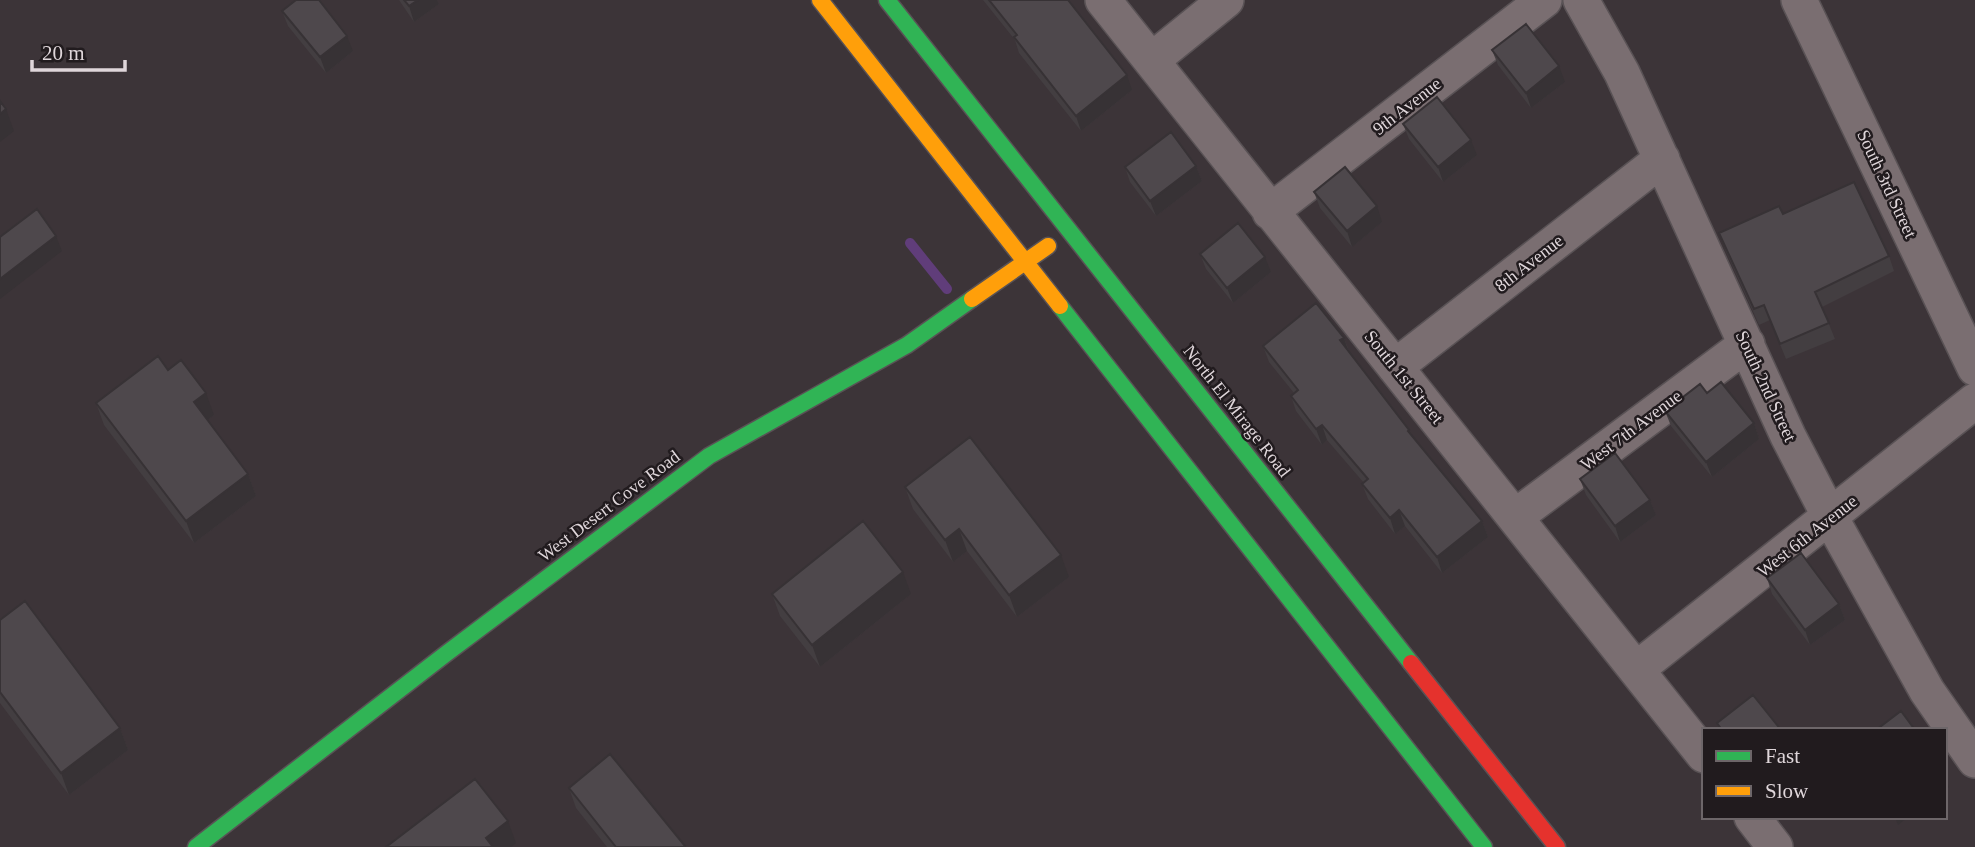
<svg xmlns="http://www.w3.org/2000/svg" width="1975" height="847" font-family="Georgia,serif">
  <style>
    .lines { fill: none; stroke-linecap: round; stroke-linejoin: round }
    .stream { stroke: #603d7a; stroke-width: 10 }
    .street-casing { stroke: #595255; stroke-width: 38 }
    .fast-casing { stroke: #595255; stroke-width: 19 }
    .slow-casing { stroke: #595255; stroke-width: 19 }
    .jam-casing { stroke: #595255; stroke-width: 19 }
    .street { stroke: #7a6e71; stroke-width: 35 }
    .fast { stroke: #30b455; stroke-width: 16 }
    .slow { stroke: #ff9f0a; stroke-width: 16 }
    .jam { stroke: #e5322d; stroke-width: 16 }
    .wall { fill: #433e41 }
    .shaded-wall { fill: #373235 }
    .building { fill: #4e484c; stroke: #373235; stroke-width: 2 }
    .labels { text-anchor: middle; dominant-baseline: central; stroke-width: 5; stroke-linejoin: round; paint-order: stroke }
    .street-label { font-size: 18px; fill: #dfd6da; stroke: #211b1e }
  </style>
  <rect width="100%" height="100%" fill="#3c3438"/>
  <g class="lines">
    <path class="stream" d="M910 243 947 289"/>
    <defs>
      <path id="street" d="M1103 0 1704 755
        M1581 0 1622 73 1788 436 1830 517 1927 691 1975 760
        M1799 0 1975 368
        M1152 60 1226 0
        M1270 212 1544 0
        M1395 367 1662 159
        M1515 517 1747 344
        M1637 669 1975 401
        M1752 817 1775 847"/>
      <path id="fast" d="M887 0 1411 663
        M1060 306 1484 847
        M196 847 447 653 709 456 907 345 972 299"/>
      <path id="slow" d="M820 0 1060 306
        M972 299 1048 246"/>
      <path id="jam" d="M1411 663 1557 847"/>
    </defs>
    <use href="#street" class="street-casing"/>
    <use href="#fast" class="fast-casing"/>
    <use href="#slow" class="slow-casing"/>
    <use href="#jam" class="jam-casing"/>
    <use href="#street" class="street"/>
    <use href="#fast" class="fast"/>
    <use href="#slow" class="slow"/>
    <use href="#jam" class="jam"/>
  </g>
  <path class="wall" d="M399 0H437L439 4 414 22Z
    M983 0H1068L1132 90 1081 131 1019 53 1015 40Z
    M282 11 353 51 326 73 288 26Z
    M1492 50 1565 82 1531 108 1498 65Z
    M1403 124 1477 155 1443 182 1409 139Z
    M1196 166 1202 181 1156 216 1130 182 1125 167Z
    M1314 192 1382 222 1352 247 1320 208Z
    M1783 214 1889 256 1894 271 1822 307 1835 339 1786 359 1770 320 1759 325 1725 249 1719 233Z
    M1200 254 1271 272 1233 303 1206 269Z
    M1344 338 1349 351 1412 436 1482 521 1488 537 1442 573 1405 526 1395 534 1368 499 1362 484 1364 483 1327 440 1322 445 1296 411 1291 396 1294 393 1269 362 1263 346Z
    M1707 393 1754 423 1759 439 1712 477 1671 426 1665 411Z
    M96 403 214 415 207 420 248 474 256 496 194 543 104 425Z
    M1580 479 1650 500 1656 515 1620 542 1586 495Z
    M905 487 1069 577 1017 617 967 551 953 562 913 509Z
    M1767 578 1839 604 1845 620 1810 645 1772 594Z
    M772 594H911L820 667 780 616Z
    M0 620 120 728 128 750 69 795 0 703Z
    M569 788 685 847H607L576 808Z"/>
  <path class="shaded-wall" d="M418 0H437L439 4 414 22 409 6Z
    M347 36 353 51 326 73 320 57Z
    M1559 66 1565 82 1531 108 1526 93Z
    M1127 75 1132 90 1081 131 1076 116Z
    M6 109 14 131 0 142V114Z
    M1471 140 1477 155 1443 182 1438 167Z
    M1196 166 1202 181 1156 216 1150 201Z
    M1377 206 1382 222 1352 247 1347 231Z
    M56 236 62 251 0 299V279Z
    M1265 257 1271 272 1233 303 1227 288Z
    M1344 338 1349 353 1340 340Z
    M206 393 214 415 202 424 194 402Z
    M1754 423 1759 439 1712 477 1706 462Z
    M1322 425 1327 440 1322 445 1316 429Z
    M248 474 256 496 194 543 186 521Z
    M1650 500 1656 515 1620 542 1615 526Z
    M1399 510 1405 526 1395 534 1390 518Z
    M1482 521 1488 537 1442 573 1437 557Z
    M959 529 967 551 953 562 945 540Z
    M1061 555 1069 577 1017 617 1009 595Z
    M903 572 911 594 820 667 812 645Z
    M1839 604 1845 620 1810 645 1805 630Z
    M120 728 128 750 69 795 61 773Z
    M1945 777 1949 787 1945 790Z
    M1895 817H1908L1898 825Z
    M508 821 516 843 511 847H489L486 838Z"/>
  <path class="building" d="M296 0H319L347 36 320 57 282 11Z
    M404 0H418L409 6Z
    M989 0H1068L1127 75 1076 116 1014 37 1017 35Z
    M1526 24 1559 66 1526 93 1492 50Z
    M1437 97 1471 140 1438 167 1403 124Z
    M0 101 6 109 0 114Z
    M1171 132 1196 166 1150 201 1125 167Z
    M1345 167 1377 206 1347 231 1314 192Z
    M1854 182 1889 256 1815 292 1829 323 1780 344 1764 305 1754 309 1719 233 1779 206 1783 214Z
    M37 209 56 236 0 279V237Z
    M1238 223 1265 257 1227 288 1200 254Z
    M1316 303 1344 338 1340 340 1409 430 1408 431 1482 521 1437 557 1399 510 1390 518 1362 484 1368 479 1322 425 1316 429 1291 396 1298 390 1263 346Z
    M158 356 168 370 181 360 206 393 194 402 248 474 186 521 96 403Z
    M1721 382 1754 423 1706 462 1665 411 1700 384 1707 393Z
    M970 437 1061 555 1009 595 959 529 945 540 905 487Z
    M1615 453 1650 500 1615 526 1580 479Z
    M863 521 903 572 812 645 772 594Z
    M1801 553 1839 604 1805 630 1767 578Z
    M25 601 120 728 61 773 0 692V620Z
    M1753 695 1781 730H1722L1717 723Z
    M1901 711 1915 730H1876Z
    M610 754 685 846 684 847H616L569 788Z
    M475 779 508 821 486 838 493 847H386Z"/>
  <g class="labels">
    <g class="street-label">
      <text transform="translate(1407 106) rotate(-38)">9th Avenue</text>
      <text transform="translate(1887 184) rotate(65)">South 3rd Street</text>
      <text transform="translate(1529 263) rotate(-38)">8th Avenue</text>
      <text transform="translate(1404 377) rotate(51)">South 1st Street</text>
      <text transform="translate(1766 386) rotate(65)">South 2nd Street</text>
      <text transform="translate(1237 411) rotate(52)">North El Mirage Road</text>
      <text transform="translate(1631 430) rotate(-37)">West 7th Avenue</text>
      <text transform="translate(609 506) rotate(-37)">West Desert Cove Road</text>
      <text transform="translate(1807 536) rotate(-38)">West 6th Avenue</text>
    </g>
  </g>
  <rect x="1702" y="728" width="245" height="91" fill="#211b1e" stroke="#6d6669" stroke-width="2"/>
  <rect x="1716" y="751" width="35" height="10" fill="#30b455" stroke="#6d6669" stroke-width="2"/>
  <text x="1765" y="763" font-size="21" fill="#dfd6da">Fast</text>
  <rect x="1716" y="786" width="35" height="10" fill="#ff9f0a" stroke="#6d6669" stroke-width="2"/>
  <text x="1765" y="798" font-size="21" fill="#dfd6da">Slow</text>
  <path d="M32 60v10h93v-10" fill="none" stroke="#dfd6da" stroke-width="3.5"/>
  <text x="42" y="60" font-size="21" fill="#dfd6da" stroke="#211b1e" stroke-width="5" paint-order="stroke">20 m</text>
</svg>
